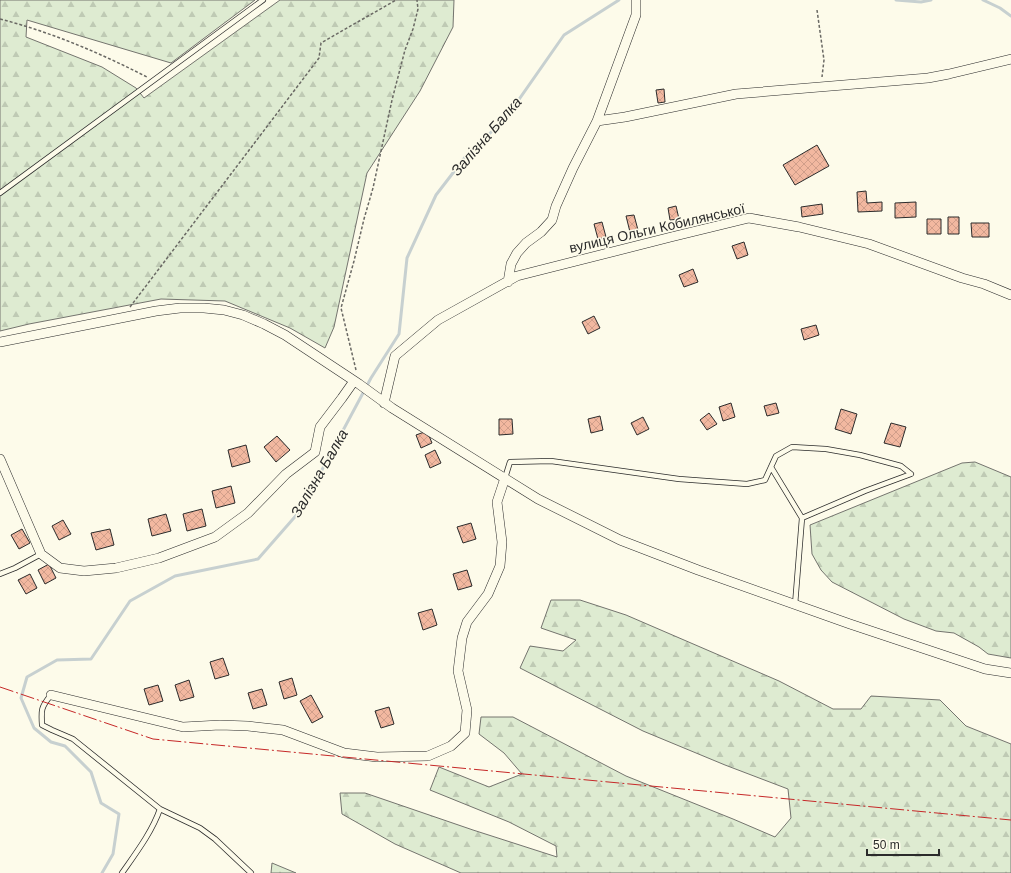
<svg xmlns="http://www.w3.org/2000/svg" width="1011" height="873" font-family="Arial,sans-serif">
  <style>
    .forest { fill: url(#forest-firs); stroke: #74746e }
    .lines { fill: none; stroke-linecap: round; stroke-linejoin: round }
    .stream { stroke: #c7d0d0; stroke-width: 3 }
    .building { fill: url(#building-cross-hatch); stroke: #2b2b2b }
    .lane-casing { stroke: #2b2b2b; stroke-width: 6 }
    .street-casing { stroke: #2b2b2b; stroke-width: 10 }
    .path { stroke: #6a6964; stroke-width: 1.5; stroke-dasharray: 3 2; stroke-linecap: butt }
    .lane { stroke: #fdfbea; stroke-width: 4.5 }
    .street { stroke: #fdfbea; stroke-width: 9 }
    .power { stroke: #c62828; stroke-width: 1; stroke-dasharray: 14 3 2 3; stroke-linecap: butt }
    .labels { text-anchor: middle; dominant-baseline: central; stroke-width: 3; stroke-linejoin: round; paint-order: stroke }
    .street-label { font-size: 14px; fill: #2b2b2b; stroke: #fdfbea }
    .water-label { font-size: 15px; font-style: italic; fill: #2b2b2b; stroke: #fdfbea }
  </style>
  <defs>
    <pattern id="forest-firs" width="22" height="20" patternUnits="userSpaceOnUse"><rect width="22" height="20" fill="#deebd1"/><path d="M5 1l3.5 6h-7zM16 11l3.5 6h-7z" fill="#bfcab4"/></pattern>
    <pattern id="building-cross-hatch" width="8" height="8" patternUnits="userSpaceOnUse"><rect width="8" height="8" fill="#f2b8a0"/><path d="M0 0l8 8M0 8l8-8" fill="none" stroke="#d09e8a"/></pattern>
  </defs>
  <rect width="100%" height="100%" fill="#fdfbea"/>
  <path class="forest" d="M0 0H255L171 63 27 20 26 37 102 67 136 88 144 98 280 0H454L453 27 420 91 367 173 334 327 325 348 290 328 225 301 161 299 29 324 0 331Z
    M975 462 1011 477V658L988 654 979 647 954 633 936 631 904 619 832 582 821 570 812 554 810 525 962 463Z
    M551 600H580L626 615 779 681 833 709H861L871 696 940 700 966 726 1011 744V873H461L395 844 342 814 340 793H365L473 830 557 857 556 846 509 822 430 790 439 767 489 787 522 774 504 753 479 734 481 717H513L626 776 733 819 775 837 791 818 788 789 725 765 643 731 520 668 530 646 563 651 576 640 541 628Z
    M272 863 296 873H271Z"/>
  <g class="lines">
    <path class="stream" d="M896 0 921 2 931 0
      M983 0 1000 8 1011 16
      M102 873 113 854 119 814 101 803 91 772 65 746 51 742 34 728 21 698 27 677 57 660 91 659 130 601 175 576 258 559 300 511 371 378 399 334 407 258 436 195 466 156 506 118 564 35 619 0"/>
  </g>
  <path class="building" d="M664 89 665 102 658 103 656 90Z
    M817 145 829 166 795 185 783 165Z
    M866 191 867 203 882 202V211L858 212 857 192Z
    M916 202V217L895 218V203Z
    M822 204 823 214 802 217 801 207Z
    M676 206 679 219 670 220 668 208Z
    M634 215 638 230 630 232 626 216Z
    M948 217H959V234H948Z
    M927 219H941V234H927Z
    M602 222 606 237 598 239 594 224Z
    M971 223H989V237H972Z
    M744 242 748 255 737 259 732 246Z
    M693 269 698 282 684 287 679 275Z
    M594 316 600 328 588 334 582 322Z
    M816 325 819 335 804 340 801 329Z
    M731 403 735 417 723 421 719 407Z
    M776 403 779 413 767 416 764 406Z
    M841 409 857 414 851 434 835 429Z
    M709 413 717 424 707 430 700 420Z
    M600 416 603 430 591 433 588 419Z
    M643 417 649 429 637 435 631 423Z
    M499 419H512L513 434 499 435Z
    M891 423 906 427 900 447 884 443Z
    M427 431 432 443 421 448 416 435Z
    M277 436 290 450 276 462 264 447Z
    M246 445 250 462 232 467 228 450Z
    M435 450 441 463 430 468 425 455Z
    M231 486 235 503 216 508 212 491Z
    M202 509 206 526 187 531 183 514Z
    M166 514 171 531 152 536 148 519Z
    M63 520 71 534 59 540 52 526Z
    M471 523 476 539 463 543 457 527Z
    M22 529 30 543 19 549 11 535Z
    M110 529 114 545 96 550 91 533Z
    M49 564 56 578 45 584 38 570Z
    M467 570 472 586 458 590 453 574Z
    M30 574 37 588 26 594 18 580Z
    M432 609 437 625 423 630 418 613Z
    M223 658 229 675 215 679 210 662Z
    M292 678 297 695 284 699 279 682Z
    M189 680 194 697 180 701 175 685Z
    M158 685 163 701 149 705 144 689Z
    M262 689 267 705 253 709 248 693Z
    M311 695 323 717 312 723 300 701Z
    M389 707 394 724 381 728 375 711Z"/>
  <g class="lines">
    <defs>
      <path id="lane" d="M0 193 263 0
        M771 467 802 518
        M505 478 510 462 551 461 679 479 747 484 765 480 776 456 792 447 826 449 860 455 901 466 911 474 865 491 802 518 795 605
        M0 574 15 568 41 554
        M51 695C41 707 41 710 42 725L52 730 73 739 160 809 200 828 215 839 251 873
        M122 873C136 853 152 832 160 809"/>
      <path id="street" d="M597 121 625 117 736 94 928 78 949 74 1011 59
        M508 282 511 264 517 253 526 243 541 232 552 220 556 206 573 168 597 121 636 15V0
        M0 342 156 311 180 308H204L224 310 243 315 264 324 285 335 359 384 392 408 538 499 620 540 698 570 850 624 985 669 1011 673
        M384 403 395 356 438 320 517 276 671 237 749 218 799 227 869 244 962 278 984 284 1011 295
        M0 459 41 554 60 568 84 571 116 568 159 558 215 537 248 513 286 474 315 452 320 427 342 398 354 381
        M51 695 183 727 220 725 248 726 283 730 344 753 377 757 428 756 451 746 465 733 467 710 458 671 462 638 467 622 488 594 500 566 502 542 497 502 505 478"/>
    </defs>
    <use href="#lane" class="lane-casing"/>
    <use href="#street" class="street-casing"/>
    <path class="path" d="M817 10 824 60 822 77
      M0 19C51 32 100 53 147 77
      M130 307 319 58 321 43 396 0
      M356 370 341 308 354 261 364 219 373 188 392 100 405 50 413 29 418 9 417 0"/>
    <use href="#lane" class="lane"/>
    <use href="#street" class="street"/>
    <path class="power" d="M0 687 153 739 1011 820"/>
  </g>
  <g class="labels">
    <g class="street-label">
      <text transform="translate(657 228) rotate(-13)">вулиця Ольги Кобилянської</text>
    </g>
    <g class="water-label">
      <text transform="translate(486 136) rotate(-49)">Залізна Балка</text>
      <text transform="translate(319 473) rotate(-60)">Залізна Балка</text>
    </g>
  </g>
  <path d="M867 849v6h72v-6" fill="none" stroke="#2b2b2b" stroke-width="2"/>
  <text x="873" y="849" font-size="12" fill="#2b2b2b" stroke="#fdfbea" stroke-width="3" paint-order="stroke">50 m</text>
</svg>
